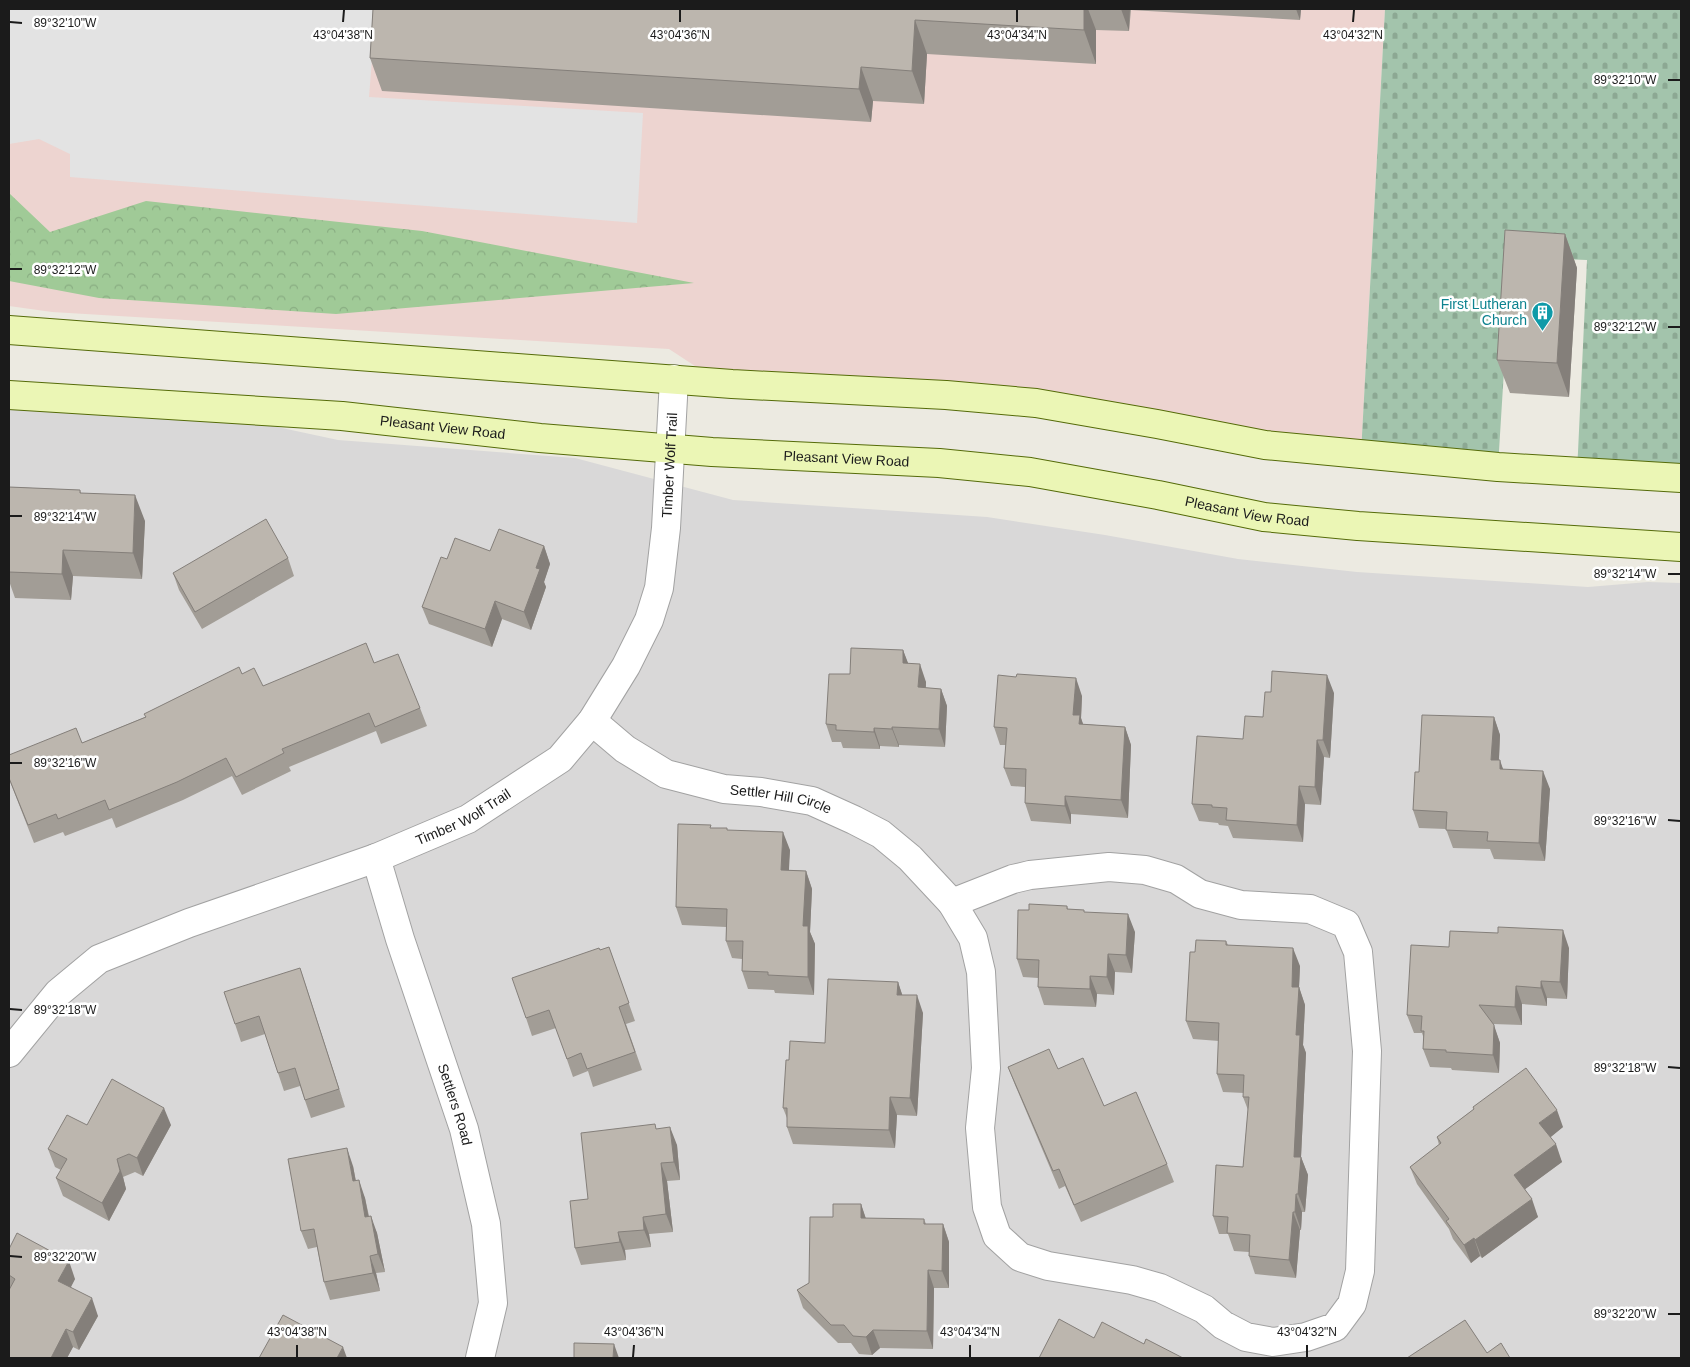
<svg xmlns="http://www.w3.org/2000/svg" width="1690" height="1367" font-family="Helvetica,sans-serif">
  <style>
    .residential { fill: #d9d8d8 }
    .commercial { fill: #edd4d0 }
    .forest { fill: url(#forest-crowns) }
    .cemetery { fill: url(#cemetery-stones) }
    .parking { fill: #e3e3e3 }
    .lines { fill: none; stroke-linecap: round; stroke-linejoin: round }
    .street-casing { stroke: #a2a2a2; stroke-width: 30 }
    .secondary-casing { stroke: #556b09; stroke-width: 30 }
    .street { stroke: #fff; stroke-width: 28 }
    .secondary { stroke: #ebf6b5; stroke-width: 28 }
    .wall { fill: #a29d96 }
    .shaded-wall { fill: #847f7a }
    .building { fill: #bcb6ae; stroke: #847f7a }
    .ticks { fill: none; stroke: #1b1b1b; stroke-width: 2 }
    .labels { text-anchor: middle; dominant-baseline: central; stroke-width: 5; stroke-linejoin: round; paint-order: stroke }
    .culture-label { font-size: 14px; fill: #0d838f; stroke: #fff; text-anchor: end }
    .street-label { font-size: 14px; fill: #1b1b1b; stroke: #fff }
    .ticks-label { font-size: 12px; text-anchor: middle; fill: #1b1b1b; stroke: #fff; stroke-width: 5; stroke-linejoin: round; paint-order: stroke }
  </style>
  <defs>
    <pattern id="forest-crowns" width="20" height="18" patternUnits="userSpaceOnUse" patternTransform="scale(1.25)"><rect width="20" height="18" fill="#a0ca97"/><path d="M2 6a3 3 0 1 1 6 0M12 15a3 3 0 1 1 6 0" fill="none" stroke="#89ad82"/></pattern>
    <pattern id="cemetery-stones" width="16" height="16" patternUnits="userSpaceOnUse" patternTransform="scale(1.25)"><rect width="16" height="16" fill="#a3c4ac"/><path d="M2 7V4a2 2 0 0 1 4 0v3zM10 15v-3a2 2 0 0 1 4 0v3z" fill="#8ca893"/></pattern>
  </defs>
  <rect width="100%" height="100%" fill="#eceae1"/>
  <path class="residential" d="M9 395 216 414 338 440 575 458 733 500 987 517 1105 535 1238 559 1357 572 1588 587 1648 582 1681 583V1358H9Z"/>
  <path class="commercial" d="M9 9H1385L1361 454 1157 424 721 383 669 349 52 312 9 306Z"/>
  <path class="forest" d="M9 193 50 232 146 201 422 231 694 283 336 314 99 298 9 281Z"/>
  <path class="cemetery" d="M1385 9H1681V478L1577 473 1587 260 1511 257 1498 467 1361 454Z"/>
  <path class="parking" d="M9 9H376L369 97 643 113 637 223 70 177V154L39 139 9 144Z"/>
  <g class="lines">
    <defs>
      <g id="street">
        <path id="s1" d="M592 721 625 749 666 774 724 789 761 792 812 801 854 820 881 834 910 858 952 903"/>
        <path id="s2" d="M376 858 400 939 464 1129 486 1224 493 1303 480 1358"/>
        <path d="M1109 867 1145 870 1176 879 1200 894 1241 905 1310 909 1346 924 1358 952 1367 1051 1360 1271 1352 1304 1335 1327 1306 1337 1273 1342 1246 1337 1223 1325 1204 1309 1160 1288 1132 1280 1048 1266 1020 1257 997 1236 987 1207 980 1128 986 1068 981 972 973 938 952 903 1013 879 1030 875Z"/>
        <path id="s3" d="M9 1053 58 993 99 959 189 923 376 858 468 819 560 759 592 721 626 666 649 620 659 588 666 528 674 379"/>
      </g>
      <g id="secondary">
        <path d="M9 330 732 384 946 395 1036 403 1157 424 1265 445 1498 467 1681 478"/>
        <path id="s4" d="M9 395 342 416 540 438 712 452 939 463 1030 472 1158 495 1264 517 1358 526 1681 547"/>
      </g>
    </defs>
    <use href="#street" class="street-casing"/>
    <use href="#secondary" class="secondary-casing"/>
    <use href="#street" class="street"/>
    <use href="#secondary" class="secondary"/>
  </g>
  <path class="wall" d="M373 9H1301L1300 20 1131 10 1129 31 1096 30V64L927 54 924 104 873 101 871 122 382 91 370 58Z
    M1565 234 1577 268 1569 397 1510 393 1497 360Z
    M9 487 80 490 81 493 145 521 142 579 73 576 71 600 15 598 9 581Z
    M544 546 550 564 544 582 546 587 531 630 502 619 492 647 429 624 422 607 447 559 490 551Z
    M288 558 294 576 202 629 179 590 173 573Z
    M903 650 908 664 926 682V688L941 689 947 706 945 747 899 745V747L880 746V749L843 748 841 742H832L826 724 850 674Z
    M374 663 420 708 427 726 381 744 376 731 289 767 291 771 242 795 232 776 183 800 116 828 112 818 65 836 63 832 34 843 9 779V755L82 743 145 717 242 674 263 686Z
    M1016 677 1082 696 1081 718 1083 724 1125 727 1131 745 1128 818 1071 814V824L1031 821 1025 803V787L1011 786 1004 768 1006 745H1000L994 727Z
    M1271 692 1334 693 1330 758 1324 757 1321 805 1305 804 1303 842 1233 838 1228 826 1219 825 1218 823 1199 821 1192 804 1243 739 1263 717Z
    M1494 717 1500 735 1499 760 1503 769 1550 789 1545 861 1494 859 1490 849 1453 848 1446 829 1419 828 1413 810 1419 772Z
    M711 828 728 830 790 850 788 870 806 871 812 889 810 932 815 944 814 995 775 993 774 990 748 989 742 971V959L732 958 726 941V927L682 925 676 907Z
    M1067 906 1068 909 1084 910V912L1135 932 1132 973 1115 972 1114 995 1097 994 1096 1007 1044 1005 1038 987V978L1023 977 1017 959 1029 910Z
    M1226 941 1228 945 1300 966 1299 987 1305 1005 1303 1045 1306 1053 1301 1157 1308 1175 1305 1212H1302L1301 1230H1300L1296 1278 1255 1274 1249 1256V1252L1234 1251 1228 1234H1219L1213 1216 1243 1167 1248 1110 1243 1097 1244 1093 1223 1092 1217 1074 1219 1041 1193 1039 1186 1021 1195 952Z
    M609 947 635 1021 626 1024 642 1070 593 1087 588 1071 573 1077 556 1028 532 1036 526 1018 600 950Z
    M1449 947 1569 948 1567 999 1547 998V1006L1522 1004V1025L1493 1024 1500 1043 1499 1073 1452 1070 1451 1068 1430 1067 1423 1049 1424 1039 1422 1033H1414L1407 1015Z
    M300 968 345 1107 311 1118 300 1086 284 1091 265 1034 241 1042 235 1024Z
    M898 982 902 995 923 1013 917 1116 897 1115 895 1148 793 1144 787 1127V1118L783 1108 789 1060 825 1043Z
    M1008 1067 1058 1069 1167 1164 1174 1182 1081 1222 1065 1186 1059 1189 1015 1085Z
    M1473 1107 1563 1127 1550 1137 1562 1162 1525 1189 1538 1217 1482 1258 1480 1256 1471 1263 1453 1239 1449 1229 1417 1184 1410 1167 1439 1145 1437 1137 1474 1109Z
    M87 1125H171L143 1176 135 1172 123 1177 126 1189 109 1221 63 1196 56 1178 61 1170 55 1167 48 1149Z
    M657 1129 677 1145 680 1180 667 1181 673 1232 649 1234 651 1247 625 1250 626 1260 581 1265 575 1248 588 1199Z
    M353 1166 356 1181 365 1198 369 1216 377 1233 385 1272 376 1273 380 1291 330 1300 324 1282 317 1247 308 1249 301 1231Z
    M861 1204 866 1219H924L926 1224H943L949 1242V1288H934L933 1349 880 1348 872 1355 859 1354 851 1343H838L803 1308 797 1290 809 1283 833 1217Z
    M9 1249 75 1279 71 1287 98 1316 79 1350 73 1347 67 1358H9Z"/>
  <path class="shaded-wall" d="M1084 9H1088L1096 30V64L1084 30Z
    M1121 9H1130L1129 31Z
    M1296 9H1301L1300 20Z
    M915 20 927 54 924 104 912 71Z
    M861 67 873 101 871 122 859 89Z
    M1565 234 1577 268 1569 397 1557 363Z
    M135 495 145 521 142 579 133 553Z
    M544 546 550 564 544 582 546 587 531 630 524 612 536 568Z
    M63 550 73 576 71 600 62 574Z
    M495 601 502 619 492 647 485 629Z
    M903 650 910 668 903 663Z
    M920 664 926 682 925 705 918 687Z
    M1327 675 1334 693 1330 758 1323 740Z
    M1076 678 1082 696 1081 718 1086 733V742L1073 715Z
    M941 689 947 706 945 747 939 729Z
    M1494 717 1500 735 1498 778 1491 760Z
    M892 727 899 745V747L892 729Z
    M1125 727 1131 745 1128 818 1121 800Z
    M874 728 880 746V749L874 732Z
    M1317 740 1324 757 1321 805 1315 787Z
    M1500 760 1506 778 1500 769Z
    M1543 771 1550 789 1545 861 1539 843Z
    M1299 786 1305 804 1303 842 1297 825Z
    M1065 796 1071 814V824L1065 806Z
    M783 832 790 850 788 888 781 870Z
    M806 871 812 889 810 932 815 944 814 995 808 977 803 926Z
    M1128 914 1135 932 1132 973 1126 955Z
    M1563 930 1569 948 1567 999 1560 982Z
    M1293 948 1300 966 1299 987 1305 1005 1303 1045 1306 1053 1301 1157 1308 1175 1305 1212 1298 1194 1294 1157 1292 987Z
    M1108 954 1115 972 1114 995 1107 977Z
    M300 968 306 986 345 1107 339 1089Z
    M1090 976 1097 994 1096 1007 1090 989Z
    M1541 981 1547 998V1006L1541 988Z
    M898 982 904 1000 897 995Z
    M1516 986 1522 1004V1025L1515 1007Z
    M917 995 923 1013 917 1116 910 1098Z
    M1494 1025 1500 1043 1499 1073 1493 1055Z
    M890 1097 897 1115 895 1148 889 1130Z
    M164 1108 171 1125 143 1176 137 1158Z
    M1557 1110 1563 1127 1546 1141 1539 1123Z
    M670 1127 677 1145 680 1180 674 1162Z
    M1556 1144 1562 1162 1520 1193 1514 1175Z
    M347 1148 353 1166 359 1199 353 1181Z
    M117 1159 123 1177 126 1189 109 1221 102 1203Z
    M661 1163 667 1181 673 1232 666 1214Z
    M359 1180 365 1198 372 1235 365 1217Z
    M1296 1194 1302 1212 1301 1230 1295 1212Z
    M1532 1199 1538 1217 1482 1258 1475 1240Z
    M861 1204 867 1222 861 1218Z
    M1293 1212 1300 1230 1296 1278 1289 1260Z
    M371 1216 377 1233 385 1272 378 1254Z
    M643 1217 649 1234 651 1247 644 1230Z
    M943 1224 949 1242V1288L942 1271Z
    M618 1232 625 1250 626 1260 620 1242Z
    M1474 1238 1480 1256 1471 1263 1464 1245Z
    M370 1256 376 1273 380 1291 373 1273Z
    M69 1261 75 1279 65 1298 58 1281Z
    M928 1270 934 1288 933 1349 927 1331Z
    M92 1298 98 1316 79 1350 73 1332Z
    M66 1329 73 1347 67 1358H51Z
    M873 1330 880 1348 872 1355 866 1337Z
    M614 1344 619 1358H613Z
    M343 1347 347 1358H337Z"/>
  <path class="building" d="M373 9H1084V30L915 20 912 71 861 67 859 89 370 58Z
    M1505 230 1565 234 1557 363 1497 360Z
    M9 487 80 490V493L135 495 133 553 63 550 62 574 9 572Z
    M266 519 288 558 195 612 173 573Z
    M499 529 544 546 536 568 540 569 524 612 495 601 485 629 422 607 441 557 447 559 455 538 490 551Z
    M366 643 374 663 398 654 420 708 375 727 369 713 282 749 284 753 236 777 226 758 177 782 109 810 105 800 58 819 56 814 28 825 9 778V755L76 728 82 743 146 717 144 714 239 667 242 674 254 668 263 686Z
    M851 648 903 650V663L920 664 918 687 941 689 939 729 892 727V729L874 728V732L836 730V725L826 724 829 674H850Z
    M1272 671 1327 675 1323 740H1317L1315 787 1299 786 1297 825 1226 820 1227 808 1212 807V805L1192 804 1197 736 1243 739 1245 716 1263 717 1265 692H1271Z
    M1017 674 1076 678 1073 715H1080L1079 724 1125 727 1121 800 1065 796V806L1025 803 1026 769 1004 768 1007 728 994 727 998 675 1016 677Z
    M1422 715 1494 717 1491 760H1500V769L1543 771 1539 843 1487 841 1488 832 1446 830 1447 812 1413 810 1415 772H1419Z
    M678 824 711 825 710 828H727V830L783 832 781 870 806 871 803 926H808V977L768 975V972L742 971 743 941H726L727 909 676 907Z
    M1029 904 1067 906V909L1084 910V912L1128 914 1126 955 1108 954 1107 977 1090 976V989L1038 987 1039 960 1017 959 1018 910H1029Z
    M1498 927 1563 930 1560 982 1541 981V988L1516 986 1515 1007 1479 1005 1494 1025 1493 1055 1446 1052V1050L1423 1049 1424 1031H1421L1422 1016 1407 1015 1411 945 1449 947 1450 931 1498 933Z
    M1196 940 1226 941V945L1293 948 1292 987H1299L1296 1035H1300L1294 1157H1301L1298 1194H1296L1295 1212H1293L1289 1260 1249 1256 1250 1235 1227 1233 1228 1217 1213 1216 1216 1165 1243 1167 1249 1097H1243L1244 1075 1217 1074 1219 1023 1186 1021 1190 952H1195Z
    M609 947 629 1003 619 1007 635 1052 587 1069 581 1053 567 1059 549 1010 526 1018 512 978 599 948 600 950Z
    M300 968 339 1089 305 1100 295 1068 278 1073 259 1016 235 1024 224 992Z
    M828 979 898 982 897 995H917L910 1098 890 1097 889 1130 787 1127V1108H783L786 1060H789L790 1041 825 1043Z
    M1049 1049 1058 1069 1083 1058 1104 1106 1136 1092 1167 1164 1074 1205 1059 1169 1053 1171 1008 1067Z
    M1526 1068 1557 1110 1539 1123 1556 1144 1514 1175 1532 1199 1475 1240 1474 1238 1464 1245 1446 1221 1449 1219 1410 1167 1441 1143 1437 1137 1474 1109 1473 1107Z
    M112 1079 164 1108 137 1158 129 1154 117 1159 120 1171 102 1203 56 1178 67 1159 48 1149 67 1115 87 1125Z
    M655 1124 656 1129 670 1127 674 1162 661 1163 666 1214 643 1217 644 1230 618 1232 620 1242 575 1248 570 1201 588 1199 581 1133Z
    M347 1148 353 1181 359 1180 365 1217 371 1216 378 1254 370 1256 373 1273 324 1282 314 1229 301 1231 288 1159Z
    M833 1204H861V1218L924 1219V1224H943L942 1271 928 1270 927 1331 873 1330 866 1337 853 1336 844 1325H831L797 1290 809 1283 810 1217H833Z
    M17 1233 69 1261 58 1281 92 1298 73 1332 66 1329 51 1358H9V1290L15 1279 9 1275V1249Z
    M283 1315 343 1347 337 1358H259Z
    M1059 1319 1094 1338 1102 1322 1144 1344 1146 1339 1183 1358H1039Z
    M1465 1320 1487 1353 1501 1343 1510 1358H1407Z
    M574 1343 614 1344 613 1358H574Z"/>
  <path class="ticks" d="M10 22 22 23M343 22 344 10M680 22V10M1017 22V10M1353 22 1354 10M1668 80H1680M10 269H22M1668 327H1680M10 516H22M1668 574H1680M10 763H22M1668 820 1680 821M10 1009 22 1010M1668 1067 1680 1068M10 1256 22 1257M1668 1314H1680M297 1357V1345M633 1357 634 1345M970 1357V1345M1307 1357V1345"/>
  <defs>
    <symbol id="building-pin" viewBox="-11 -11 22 30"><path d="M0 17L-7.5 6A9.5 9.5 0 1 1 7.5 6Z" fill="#0f9aa8" stroke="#fff"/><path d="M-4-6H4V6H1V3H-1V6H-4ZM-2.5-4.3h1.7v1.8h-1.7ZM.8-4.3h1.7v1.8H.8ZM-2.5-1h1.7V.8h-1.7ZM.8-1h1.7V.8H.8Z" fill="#fff"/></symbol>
  </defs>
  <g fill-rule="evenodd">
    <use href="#building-pin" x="1530" y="300" width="25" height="34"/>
  </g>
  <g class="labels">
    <g class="culture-label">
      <text x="1527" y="304">First Lutheran<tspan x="1527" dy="16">Church</tspan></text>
    </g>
    <g class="street-label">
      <text stroke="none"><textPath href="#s4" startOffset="435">Pleasant View Road</textPath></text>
      <text stroke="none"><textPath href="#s4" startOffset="840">Pleasant View Road</textPath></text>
      <text stroke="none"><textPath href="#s3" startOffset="958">Timber Wolf Trail</textPath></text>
      <text stroke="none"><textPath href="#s4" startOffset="1245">Pleasant View Road</textPath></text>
      <text stroke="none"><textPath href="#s1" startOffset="209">Settler Hill Circle</textPath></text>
      <text stroke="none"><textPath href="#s3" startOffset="522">Timber Wolf Trail</textPath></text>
      <text stroke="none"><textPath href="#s2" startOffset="259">Settlers Road</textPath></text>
    </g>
  </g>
  <g class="ticks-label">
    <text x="65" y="27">89°32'10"W</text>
    <text x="343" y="39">43°04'38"N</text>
    <text x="680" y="39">43°04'36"N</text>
    <text x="1017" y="39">43°04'34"N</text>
    <text x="1353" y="39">43°04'32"N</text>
    <text x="1625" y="84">89°32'10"W</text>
    <text x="65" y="274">89°32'12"W</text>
    <text x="1625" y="331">89°32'12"W</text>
    <text x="65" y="521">89°32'14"W</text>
    <text x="1625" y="578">89°32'14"W</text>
    <text x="65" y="767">89°32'16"W</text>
    <text x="1625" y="825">89°32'16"W</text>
    <text x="65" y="1014">89°32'18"W</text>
    <text x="1625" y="1072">89°32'18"W</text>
    <text x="65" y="1261">89°32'20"W</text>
    <text x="1625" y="1318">89°32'20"W</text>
    <text x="297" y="1336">43°04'38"N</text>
    <text x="634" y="1336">43°04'36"N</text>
    <text x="970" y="1336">43°04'34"N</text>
    <text x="1307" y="1336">43°04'32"N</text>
  </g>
  <rect width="1690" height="1367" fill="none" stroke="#1b1b1b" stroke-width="20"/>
</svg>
